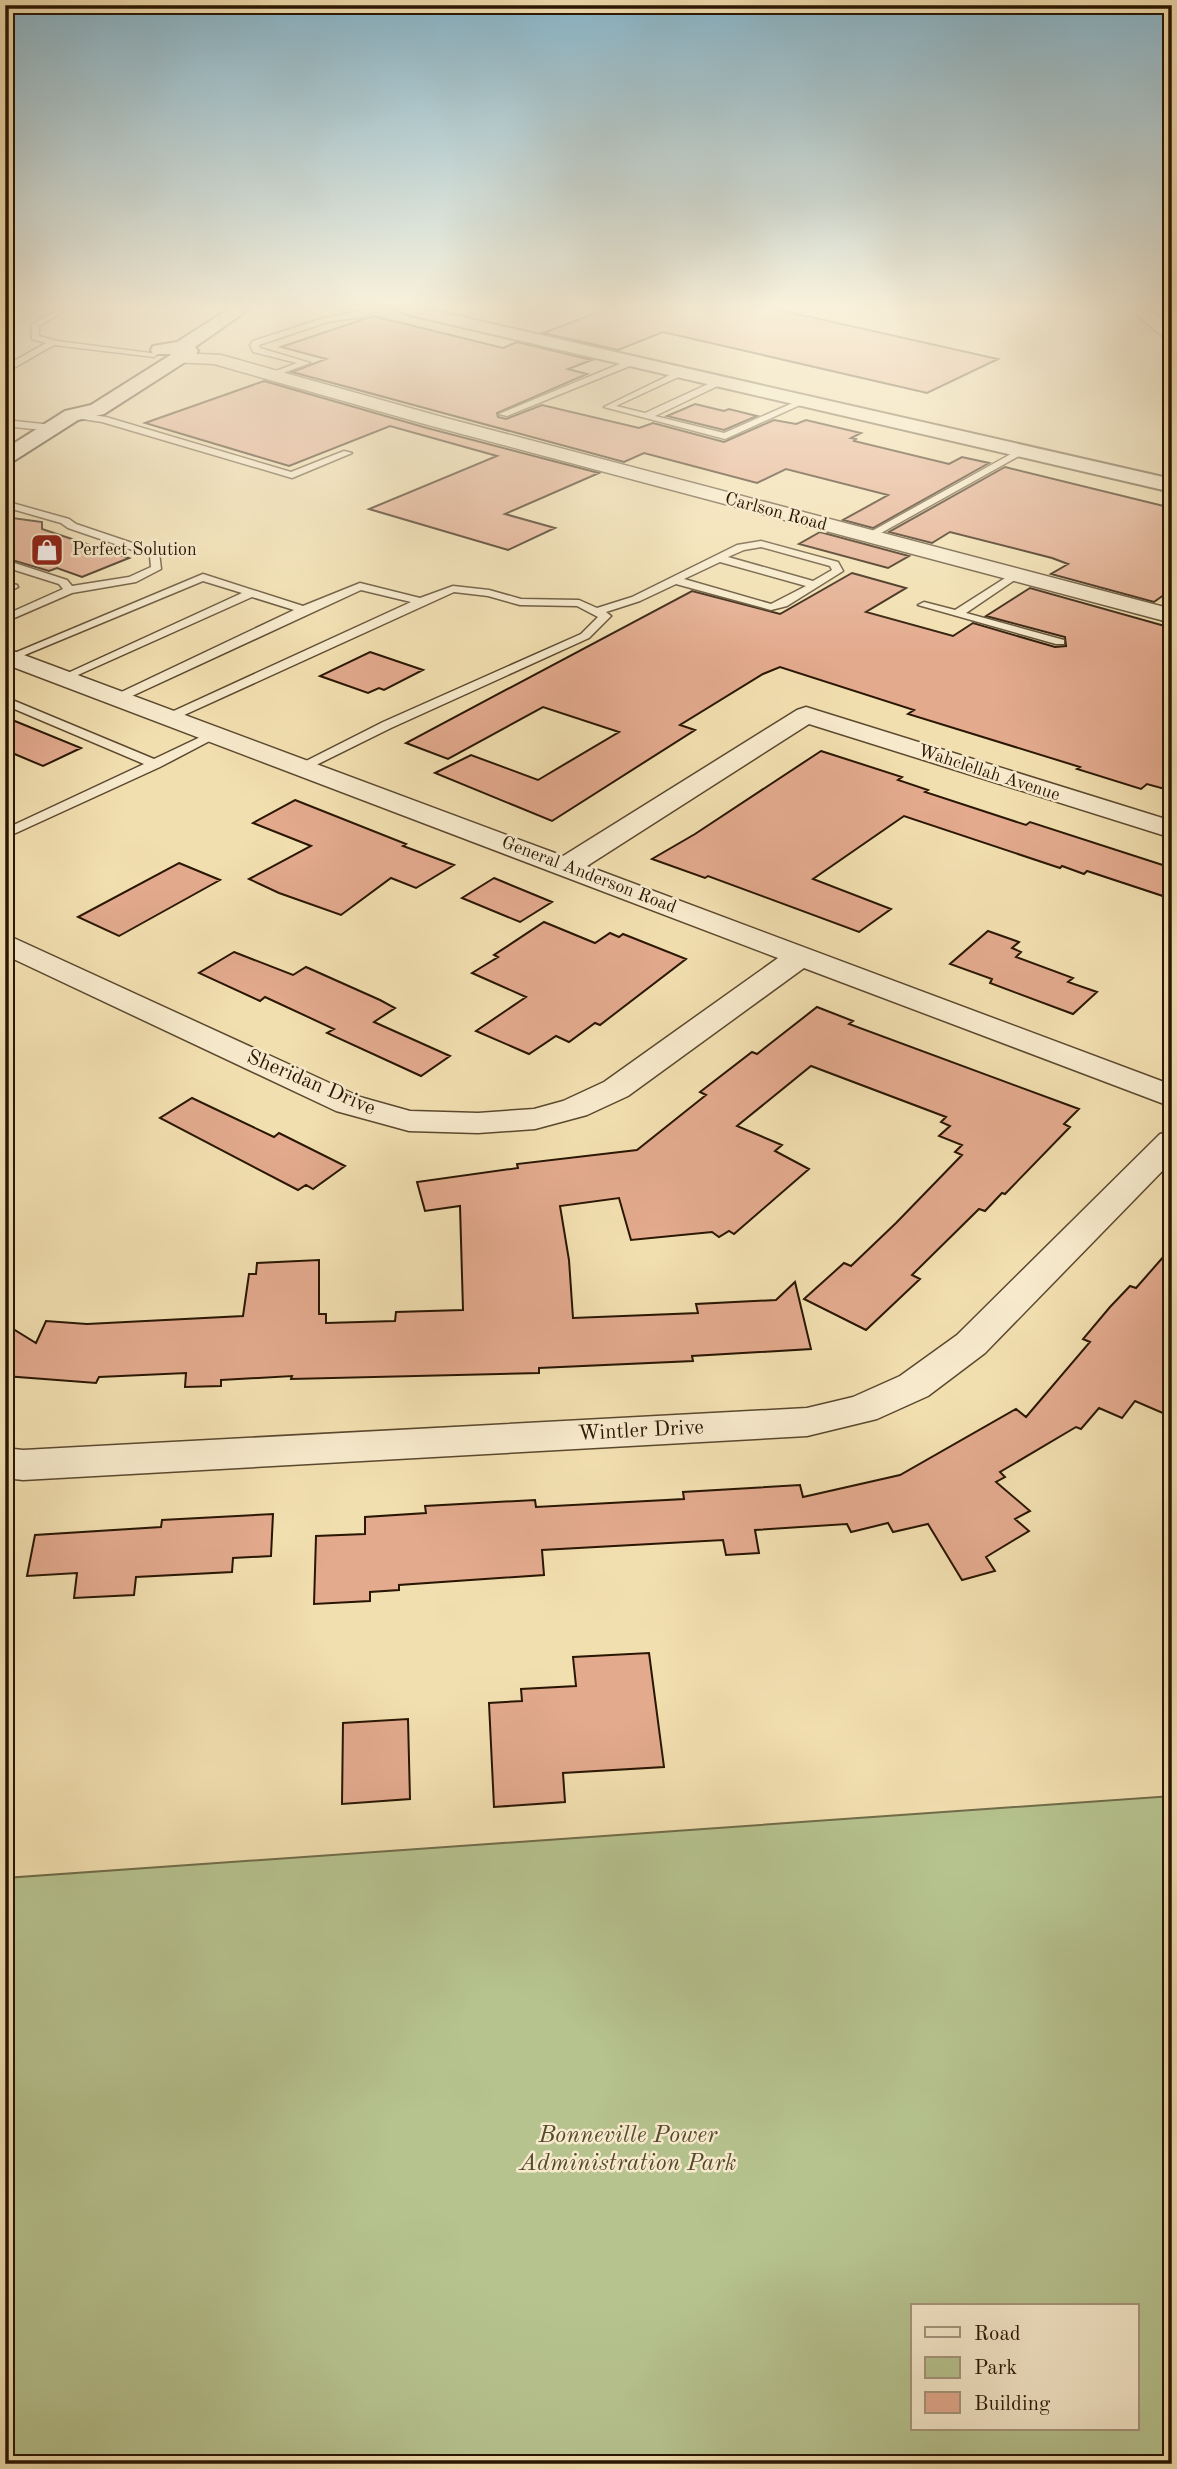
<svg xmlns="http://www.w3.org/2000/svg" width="1177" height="2469" font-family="'Old Standard TT',serif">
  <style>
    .green { fill: #b6c38f; stroke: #706c49; stroke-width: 2; fill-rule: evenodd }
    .building { fill: #e3aa8e; stroke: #291603; stroke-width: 2 }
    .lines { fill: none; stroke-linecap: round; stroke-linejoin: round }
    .service-casing { stroke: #5b482e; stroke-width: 3 }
    .minor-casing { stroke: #5b482e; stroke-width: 3 }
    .tertiary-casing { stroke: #5b482e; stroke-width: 4 }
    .secondary-casing { stroke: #291603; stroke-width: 4 }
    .service { fill: #f7eacc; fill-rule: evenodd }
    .minor { fill: #f7eacc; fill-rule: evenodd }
    .tertiary { fill: #f7eacc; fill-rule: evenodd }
    .secondary { fill: #f7eacc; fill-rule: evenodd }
    .labels { text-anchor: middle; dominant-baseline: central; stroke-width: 5; stroke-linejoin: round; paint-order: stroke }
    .far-street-label { font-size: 18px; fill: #291603; stroke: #f7eacc }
    .far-poi-label { font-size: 18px; fill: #291603; stroke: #f7eacc; text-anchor: start }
    .street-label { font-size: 21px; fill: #291603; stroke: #f7eacc }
    .near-park-label { font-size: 24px; font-style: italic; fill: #534a2d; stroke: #f7eacc }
  </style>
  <rect width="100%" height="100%" fill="#f2dfb0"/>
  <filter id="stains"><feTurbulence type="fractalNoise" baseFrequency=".00286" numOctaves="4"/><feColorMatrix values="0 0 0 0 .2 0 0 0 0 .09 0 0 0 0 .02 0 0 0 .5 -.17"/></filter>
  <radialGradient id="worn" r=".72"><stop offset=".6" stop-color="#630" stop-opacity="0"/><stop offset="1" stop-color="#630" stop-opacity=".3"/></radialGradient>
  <path class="green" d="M1172 1796V2464H5V1878ZM913 2306H1137V2429H913Z"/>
  <path class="building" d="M607 309H775L998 359 927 393 663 332 618 350 543 333Z
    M373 316 503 348 517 342 592 360 568 369 587 374 497 413 498 417 506 419 542 405 639 428 653 423 724 442 774 420 796 424 806 420 861 433 851 438 856 439 854 441 949 464 962 457 989 463 873 528 843 520 888 495 786 469 757 483 644 453 624 462 292 372 326 359 281 347Z
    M264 381 427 428 599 473 505 514 555 528 508 550 369 509 497 456 390 426 289 466 145 423Z
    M695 404 724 411 729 409 757 416 724 430 667 416Z
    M1005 467 1172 508V589L1154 602 1051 574 1068 564 1052 558 950 532 932 543 889 532Z
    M5 517 42 522V529L129 558 82 577 57 568 49 571 5 558Z
    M820 532 909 556 888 568 799 544Z
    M852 573 906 588 866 612 953 636 973 623 1055 647 1066 646 1065 637 986 616 1030 588 1172 628V791L1147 784 1141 789 1077 769 1080 767 908 714 914 710 780 667 763 674 680 725 695 730 552 821 435 773 471 755 538 780 619 732 543 707 448 759 406 743 692 591 780 614Z
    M370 652 423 670 384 690 379 688 368 693 320 676Z
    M5 717 81 748 43 766 5 750Z
    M821 751 902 777 898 780 928 790 925 792 1026 825 1030 822 1172 868V899L1087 871 1084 874 1062 866 1060 868 904 816 813 879 891 909 859 932 708 876 705 878 652 859 695 834Z
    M295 800 406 844 403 846 454 865 416 888 391 878 341 915 279 893 249 879 311 846 253 823Z
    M179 863 220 880 119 936 78 917Z
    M494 878 552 902 520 922 462 898Z
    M544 922 595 943 610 933 619 937 623 934 686 959 600 1025 595 1023 569 1042 556 1036 529 1054 476 1031 526 997 472 973 498 957 494 955Z
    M988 931 1019 942 1012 948 1021 952 1016 957 1073 978 1068 982 1097 992 1073 1014 990 983 992 979 950 964Z
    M234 952 293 975 306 967 380 1000 395 1008 374 1022 450 1056 421 1076 327 1033 334 1029 265 997 260 1001 199 973Z
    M817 1007 853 1021 849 1024 1079 1109 1064 1124 1070 1127 1005 1194 1002 1193 985 1211 979 1209 912 1275 920 1279 866 1330 804 1299 844 1263 851 1266 896 1223 962 1155 955 1152 962 1145 939 1136 950 1126 941 1122 946 1117 811 1066 737 1126 782 1145 775 1151 809 1169 734 1234 729 1231 719 1237 712 1232 631 1240 619 1198 560 1206 569 1260 573 1318 698 1313 696 1304 776 1300 795 1282 811 1349 692 1356 693 1361 539 1368V1373L291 1379 292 1376 221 1380V1386L185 1387 186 1373 99 1377 96 1383 5 1376V1324L36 1343 46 1321 87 1324 243 1316 249 1274H256L257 1263 319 1260V1314H326V1323L395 1321 396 1312 463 1310 460 1206 425 1211 417 1182 518 1168 517 1164 637 1150 706 1095 700 1092 752 1052 757 1054Z
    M192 1098 274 1137 279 1133 345 1166 313 1189 306 1185 298 1190 160 1118Z
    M1172 1247V1417L1135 1401 1122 1418 1099 1408 1081 1429 1076 1427 1000 1472 1005 1477 996 1482 1030 1511 1015 1519 1029 1531 986 1557 995 1571 962 1580 928 1524 893 1532 888 1523 851 1532 847 1524 755 1530 759 1553 726 1555 723 1540 542 1550 544 1575 399 1585V1590L370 1592V1601L314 1604 316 1536 365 1534V1517L426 1513 425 1506 535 1500 536 1507 684 1499 683 1492 800 1485 803 1497 900 1475 1016 1409 1026 1417 1090 1342 1083 1339 1110 1307 1130 1286 1136 1288Z
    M273 1514 271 1556 233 1558 232 1572 136 1577 134 1595 74 1598 77 1573 27 1576 35 1535 161 1527 162 1520Z
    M649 1653 664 1767 563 1773 565 1802 494 1807 489 1703 522 1701 521 1689 576 1686 573 1657Z
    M408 1719 410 1799 342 1804 343 1723Z"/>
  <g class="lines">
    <defs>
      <path id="service" d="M59 309H68L39 326V336L57 341 158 354 154 357 54 345 5 373V366L46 343 32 339 31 325Z
        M370 309H381L362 317 328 322 259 345 260 348 310 363 275 376 268 374 297 363 253 352 250 345 253 341 324 318Z
        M634 358 637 363 507 416 499 414Z
        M682 369 685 374 616 406 645 413 721 378 725 381 724 383 655 416 724 433 802 399 809 401 725 439 604 407Z
        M72 412 106 417 291 472 344 451 352 453 292 478 102 422 69 417 67 415Z
        M5 420 52 425 57 428 52 431 5 426Z
        M1020 449 1028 451 872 538 863 536Z
        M5 501 69 519 76 524 159 552 161 569 136 582 72 593 5 622V615L63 589 59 584 5 567V560L67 580 72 586 129 577 151 567 150 556 68 528 61 523 5 507Z
        M761 541 838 562 843 571 787 606 771 610 676 584 640 601 606 612 611 616 589 638 391 728 304 771 300 770V764L383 722 581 634 598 617 577 606 520 605 488 596 454 592 171 721 165 717 167 714 411 602 361 590 119 702 115 701V695L294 610 252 597 69 679 59 677 242 593 203 581 15 659 5 657 203 574 303 606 360 583 420 598 453 586 489 590 521 599 579 600 597 608 632 597 737 545ZM761 547 830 566 832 570 813 581 728 557 744 550ZM720 562 806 586 771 604 684 579Z
        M1013 573 1022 575 966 613 1064 640V644H1056L918 605 924 602 955 610Z
        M5 582 17 585 18 587 5 594Z
        M5 697 154 759 213 731H221L223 734 160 767 5 838V829L144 764 5 705Z"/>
      <path id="minor" d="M1130 309H1148L1172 327V340L1166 339Z
        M177 353 221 355 442 417 1172 609V623L428 425 214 364 171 362 168 358 171 354Z
        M5 648 563 856 797 710 806 707 1172 821V838L809 724 587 866 1172 1085V1107L804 968 628 1096 587 1115 535 1129 478 1133 409 1131 336 1111 5 955V934L360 1097 410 1111 478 1113 534 1109 563 1101 604 1082 778 958 5 664Z
        M1172 1131V1161L985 1353 928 1396 877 1419 807 1436 23 1480 5 1478V1448L23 1450 807 1408 853 1397 900 1376 957 1335 1160 1134Z"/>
      <path id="tertiary" d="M397 309H427L1172 479V492L406 314Z"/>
      <path id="secondary" d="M229 309H249L195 347 198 351 196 355 104 414 78 420 12 462 5 464V449L65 411 91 405 172 354H153L151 350 153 346 177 342Z"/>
    </defs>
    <use href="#service" class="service-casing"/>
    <use href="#minor" class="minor-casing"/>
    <use href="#tertiary" class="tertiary-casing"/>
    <use href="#secondary" class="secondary-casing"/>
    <use href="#service" class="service"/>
    <use href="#minor" class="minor"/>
    <use href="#tertiary" class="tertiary"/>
    <use href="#secondary" class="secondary"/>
  </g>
  <linearGradient id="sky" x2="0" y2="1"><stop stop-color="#89b8ce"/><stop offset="0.47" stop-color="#f9f1db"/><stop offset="1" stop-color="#f9f1db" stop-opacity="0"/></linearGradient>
  <rect width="1177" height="654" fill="url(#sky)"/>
  <defs>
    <symbol id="shop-square" viewBox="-11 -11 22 22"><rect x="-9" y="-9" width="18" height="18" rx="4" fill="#8f2418" stroke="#f7eacc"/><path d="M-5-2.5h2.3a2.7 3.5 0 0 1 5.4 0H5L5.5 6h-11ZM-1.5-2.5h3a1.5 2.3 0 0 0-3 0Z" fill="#fff"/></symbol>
  </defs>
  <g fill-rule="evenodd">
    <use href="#shop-square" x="28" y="531" width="38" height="38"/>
  </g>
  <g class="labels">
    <g class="far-street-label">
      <text transform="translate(776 512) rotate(15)">Carlson Road</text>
      <text transform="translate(989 773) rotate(18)">Wahclellah Avenue</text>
      <text transform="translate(589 875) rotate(21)">General Anderson Road</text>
    </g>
    <g class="far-poi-label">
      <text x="72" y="550">Perfect Solution</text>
    </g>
    <g class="street-label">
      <text transform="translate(311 1083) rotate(23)">Sheridan Drive</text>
      <text transform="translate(641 1431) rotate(-3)">Wintler Drive</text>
    </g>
    <g class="near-park-label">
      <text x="628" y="2136">Bonneville Power<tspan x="628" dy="28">Administration Park</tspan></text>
    </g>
  </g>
  <rect width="1177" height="2469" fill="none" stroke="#f2dfb0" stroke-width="28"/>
  <rect x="7" y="7" width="1163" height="2455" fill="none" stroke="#291603" stroke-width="3.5"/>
  <rect x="14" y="14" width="1149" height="2441" fill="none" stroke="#291603" stroke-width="2"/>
  <rect x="911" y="2304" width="228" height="126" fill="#f7eacc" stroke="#a5957c" stroke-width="2"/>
  <rect x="925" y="2327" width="35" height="10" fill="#f7eacc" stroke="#a5957c" stroke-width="2"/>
  <text x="974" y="2340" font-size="21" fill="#291603">Road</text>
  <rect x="925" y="2357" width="35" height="21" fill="#b6c38f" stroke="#a5957c" stroke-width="2"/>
  <text x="974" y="2374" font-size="21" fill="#291603">Park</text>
  <rect x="925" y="2392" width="35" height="21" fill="#e3aa8e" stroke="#a5957c" stroke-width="2"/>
  <text x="974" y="2410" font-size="21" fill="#291603">Building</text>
  <rect width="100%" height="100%" filter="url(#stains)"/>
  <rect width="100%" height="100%" fill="url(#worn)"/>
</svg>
